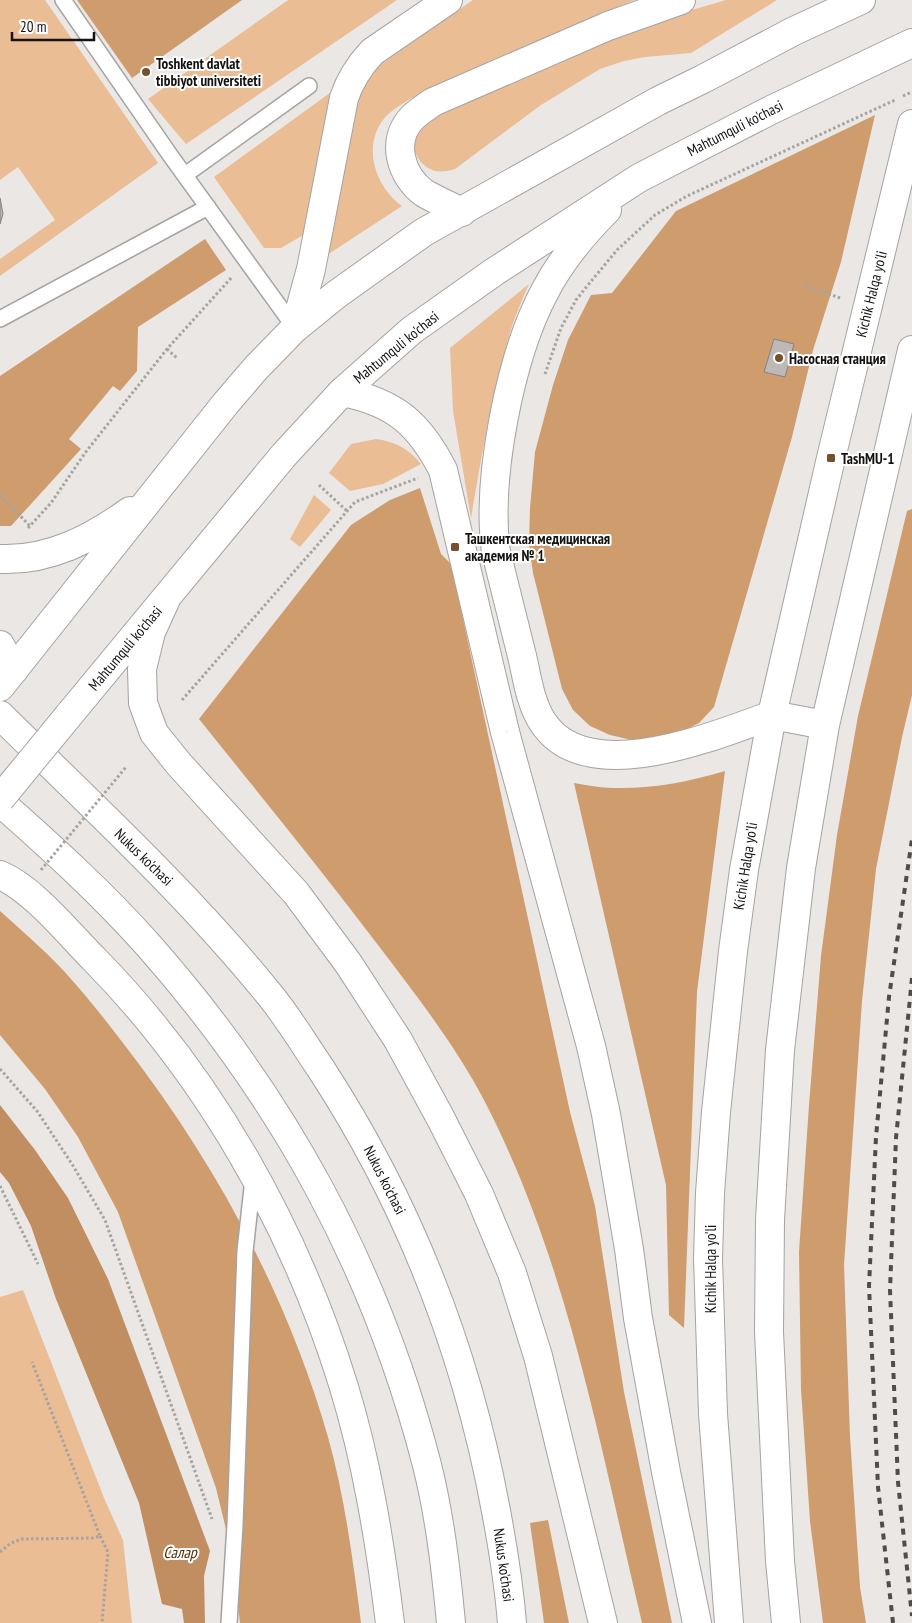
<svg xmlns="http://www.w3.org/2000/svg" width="912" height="1623" font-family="'PT Sans Narrow',sans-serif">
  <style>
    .green { fill: #eabd94 }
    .forest { fill: #ce9c6d }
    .water { fill: #c08e60 }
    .building { fill: #bdb9b6; stroke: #85827f }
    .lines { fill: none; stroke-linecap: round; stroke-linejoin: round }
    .service-casing { stroke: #a6a2a0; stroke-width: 18 }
    .primary-casing { stroke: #a6a2a0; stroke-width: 30 }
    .trunk-casing { stroke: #a6a2a0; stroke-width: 30 }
    .path { stroke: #a6a3a1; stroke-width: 3; stroke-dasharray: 2.5 2.5; stroke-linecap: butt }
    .service { stroke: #fff; stroke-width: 15 }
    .primary { stroke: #fff; stroke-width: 28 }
    .trunk { stroke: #fff; stroke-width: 28 }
    .rail { stroke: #4e4d4b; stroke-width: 4; stroke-dasharray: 6 6; stroke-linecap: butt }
    .primary-bridge-casing { stroke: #a6a2a0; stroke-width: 30; stroke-linecap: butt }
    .path-bridge { stroke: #a6a3a1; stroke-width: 3; stroke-dasharray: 2.5 2.5; stroke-linecap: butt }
    .primary-bridge { stroke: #fff; stroke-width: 28 }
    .poi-dot { fill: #75502b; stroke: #fff; stroke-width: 2 }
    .labels { text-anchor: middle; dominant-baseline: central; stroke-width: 4; stroke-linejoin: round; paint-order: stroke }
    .poi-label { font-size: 15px; font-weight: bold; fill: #141312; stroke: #fff; text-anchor: start }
    .street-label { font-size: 15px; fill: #141312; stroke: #fff }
    .water-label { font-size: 16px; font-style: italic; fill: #502e07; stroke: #fff }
  </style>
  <rect width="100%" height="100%" fill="#eae7e4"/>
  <path class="green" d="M0 0H45L158 163 0 276V259L55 220 18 167 0 180Z
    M288 0H397L186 144 148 99Z
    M473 0H634L590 18 410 99C400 105 390 111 383 120 362 148 376 187 402 206L327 255 359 97C363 85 370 74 380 65Z
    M726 0H777L691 53 645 57 624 61 600 69 541 105 455 169C449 171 442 172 436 171 420 168 409 149 416 134 418 130 423 125 425 121L648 23Z
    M334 90 315 228 281 248H264L214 177Z
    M529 284C523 297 518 310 513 323 493 386 482 453 471 518L453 411 450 348Z
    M376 439C396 442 409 449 421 464L383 484 350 491 329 473 351 444Z
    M314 495 331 510 300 547 290 539Z
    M23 1290 104 1498 123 1540 132 1623H0V1297Z"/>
  <path class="forest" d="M77 0H242L132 78Z
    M875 115 841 262 813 350 792 437 714 707 699 723 677 734 654 739 632 740 610 735 590 726 573 710 562 689 533 573 529 545 530 508 535 452 553 385 568 340 591 295 612 293 676 211Z
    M205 239 226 270 138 327 137 371 120 391 113 386 69 439 81 449 11 526H0V376Z
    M420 488 441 554 451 564 570 1112 595 1206 624 1392 672 1623H642C600 1447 569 1265 485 1102 456 1046 416 995 378 945 320 868 259 794 199 719L351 525 390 500Z
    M912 509V695L902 737 876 869 862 1001 844 1265 850 1437 860 1587 866 1623H823L810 1521 801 1389 799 1252 809 1105 821 956 837 835 858 716 907 511Z
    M725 771 697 992 684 1328 669 1315 666 1185 574 783C587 785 600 788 613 788 653 789 687 782 725 771Z
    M0 911C21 930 43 949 63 970 84 993 104 1018 123 1043 214 1160 287 1294 328 1437 345 1498 353 1561 361 1623H240L233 1558 216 1488 118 1212 78 1137 45 1089 0 1035Z
    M548 1520 569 1623H544L530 1523Z"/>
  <path class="water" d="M0 1105 35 1150 68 1198 108 1279 210 1551 204 1576 205 1623H184L182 1609 162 1604 139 1503 56 1299 31 1226 9 1183 0 1172Z"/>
  <path class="building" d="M0 198 3 214 0 224Z
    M774 339 794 344 785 377 764 372Z"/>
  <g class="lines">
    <defs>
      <path id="service" d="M63 0 170 155 295 328
        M185 175 309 86
        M0 319 208 207
        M229 1623 235 1525 245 1251 253 1179"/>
      <path id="primary" d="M607 210C583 234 561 260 545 291 510 356 486 479 496 552 505 587 513 621 522 656 527 677 530 702 542 721 585 790 714 736 772 715
        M0 559C49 561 91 539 130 511
        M167 597 151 632 142 669 143 703 154 733 178 763 296 893 348 963 398 1040 440 1117 479 1194 512 1273 538 1356 603 1623
        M0 645 14 670
        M0 687 226 403 256 368 295 328 337 294 424 232 658 101 703 79 794 31 861 0
        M0 715C92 806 187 893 269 994 288 1017 304 1044 321 1069 409 1204 467 1353 496 1511 503 1548 509 1586 512 1623
        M69 715 284 455 342 392 412 330 494 272 639 178 771 110 912 43
        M0 802C52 848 103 894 149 946 284 1099 376 1268 427 1465 440 1517 446 1570 451 1623
        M0 875C33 889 68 933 94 959 209 1076 294 1226 343 1384 367 1461 380 1543 390 1623"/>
      <path id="trunk" d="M462 212C450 206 436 200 424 193 401 176 390 141 412 118 418 112 426 107 433 102L608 26 681 0
        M295 328 311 269 344 98C350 80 359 66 372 52L448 0
        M342 392C394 402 419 423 443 470L505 732 591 1046 606 1114 629 1249 638 1318 666 1472 697 1623
        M772 715 825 725
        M729 1623 713 1414 708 1258 710 1193 716 1112 733 951 744 870 772 715 831 458 912 124
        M786 1623 780 1561 769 1332 770 1220 780 1050 801 868 825 725 912 350"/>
    </defs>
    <use href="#service" class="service-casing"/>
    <use href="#primary" class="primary-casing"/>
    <use href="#trunk" class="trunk-casing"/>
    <path class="path" d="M903 96 912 92
      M805 285 840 298
      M167 349 178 359
      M545 374 561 328 576 300 588 285 617 250 655 215 687 196 895 100
      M319 485 347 511
      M0 495 30 526
      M28 528 51 503 85 453 167 349 232 277
      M182 700 355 502 418 478
      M0 1069 37 1111 72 1164 105 1220 212 1519
      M0 1186 38 1264
      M100 1536 108 1552 102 1623
      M0 1552 11 1543 22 1539 93 1538 100 1536 32 1362"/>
    <use href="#service" class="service"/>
    <use href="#primary" class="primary"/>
    <use href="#trunk" class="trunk"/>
    <path class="rail" d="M912 978 896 1138 890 1290 898 1482 912 1616
      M893 1623 878 1487 869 1286 876 1137 889 997 912 839"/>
    <defs>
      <path id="primary-bridge" d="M0 799 69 715"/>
    </defs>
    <use href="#primary-bridge" class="primary-bridge-casing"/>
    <path class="path-bridge" d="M41 870 126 767"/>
    <use href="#primary-bridge" class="primary-bridge"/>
  </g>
  <g class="poi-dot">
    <circle cx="146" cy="72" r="5"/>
    <circle cx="779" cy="358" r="5"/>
    <rect x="826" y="453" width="10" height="10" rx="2.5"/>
    <rect x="450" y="542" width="10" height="10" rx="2.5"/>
  </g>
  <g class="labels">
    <g class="poi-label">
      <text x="156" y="63">Toshkent davlat<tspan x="156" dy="17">tibbiyot universiteti</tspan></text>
      <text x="789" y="358">Насосная станция</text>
      <text x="841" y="458">TashMU-1</text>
      <text x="465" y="538">Ташкентская медицинская<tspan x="465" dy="17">академия № 1</tspan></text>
    </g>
    <g class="street-label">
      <text transform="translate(735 128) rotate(-27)">Mahtumquli ko'chasi</text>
      <text transform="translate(871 294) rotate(-76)">Kichik Halqa yo'li</text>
      <text transform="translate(396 347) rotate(-39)">Mahtumquli ko'chasi</text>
      <text transform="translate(125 648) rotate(-50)">Mahtumquli ko'chasi</text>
      <text transform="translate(144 857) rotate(44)">Nukus ko'chasi</text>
      <text transform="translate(745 866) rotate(-81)">Kichik Halqa yo'li</text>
      <text transform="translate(385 1180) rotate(63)">Nukus ko'chasi</text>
      <text transform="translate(710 1269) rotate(-90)">Kichik Halqa yo'li</text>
      <text transform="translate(504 1565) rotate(82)">Nukus ko'chasi</text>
    </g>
    <g class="water-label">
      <text x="180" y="1552">Салар</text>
    </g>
  </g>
  <path d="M12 32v8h82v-8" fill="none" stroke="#141312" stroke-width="2.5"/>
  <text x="20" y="32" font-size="15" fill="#141312" stroke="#ffffff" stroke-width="4" paint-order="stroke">20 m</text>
</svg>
